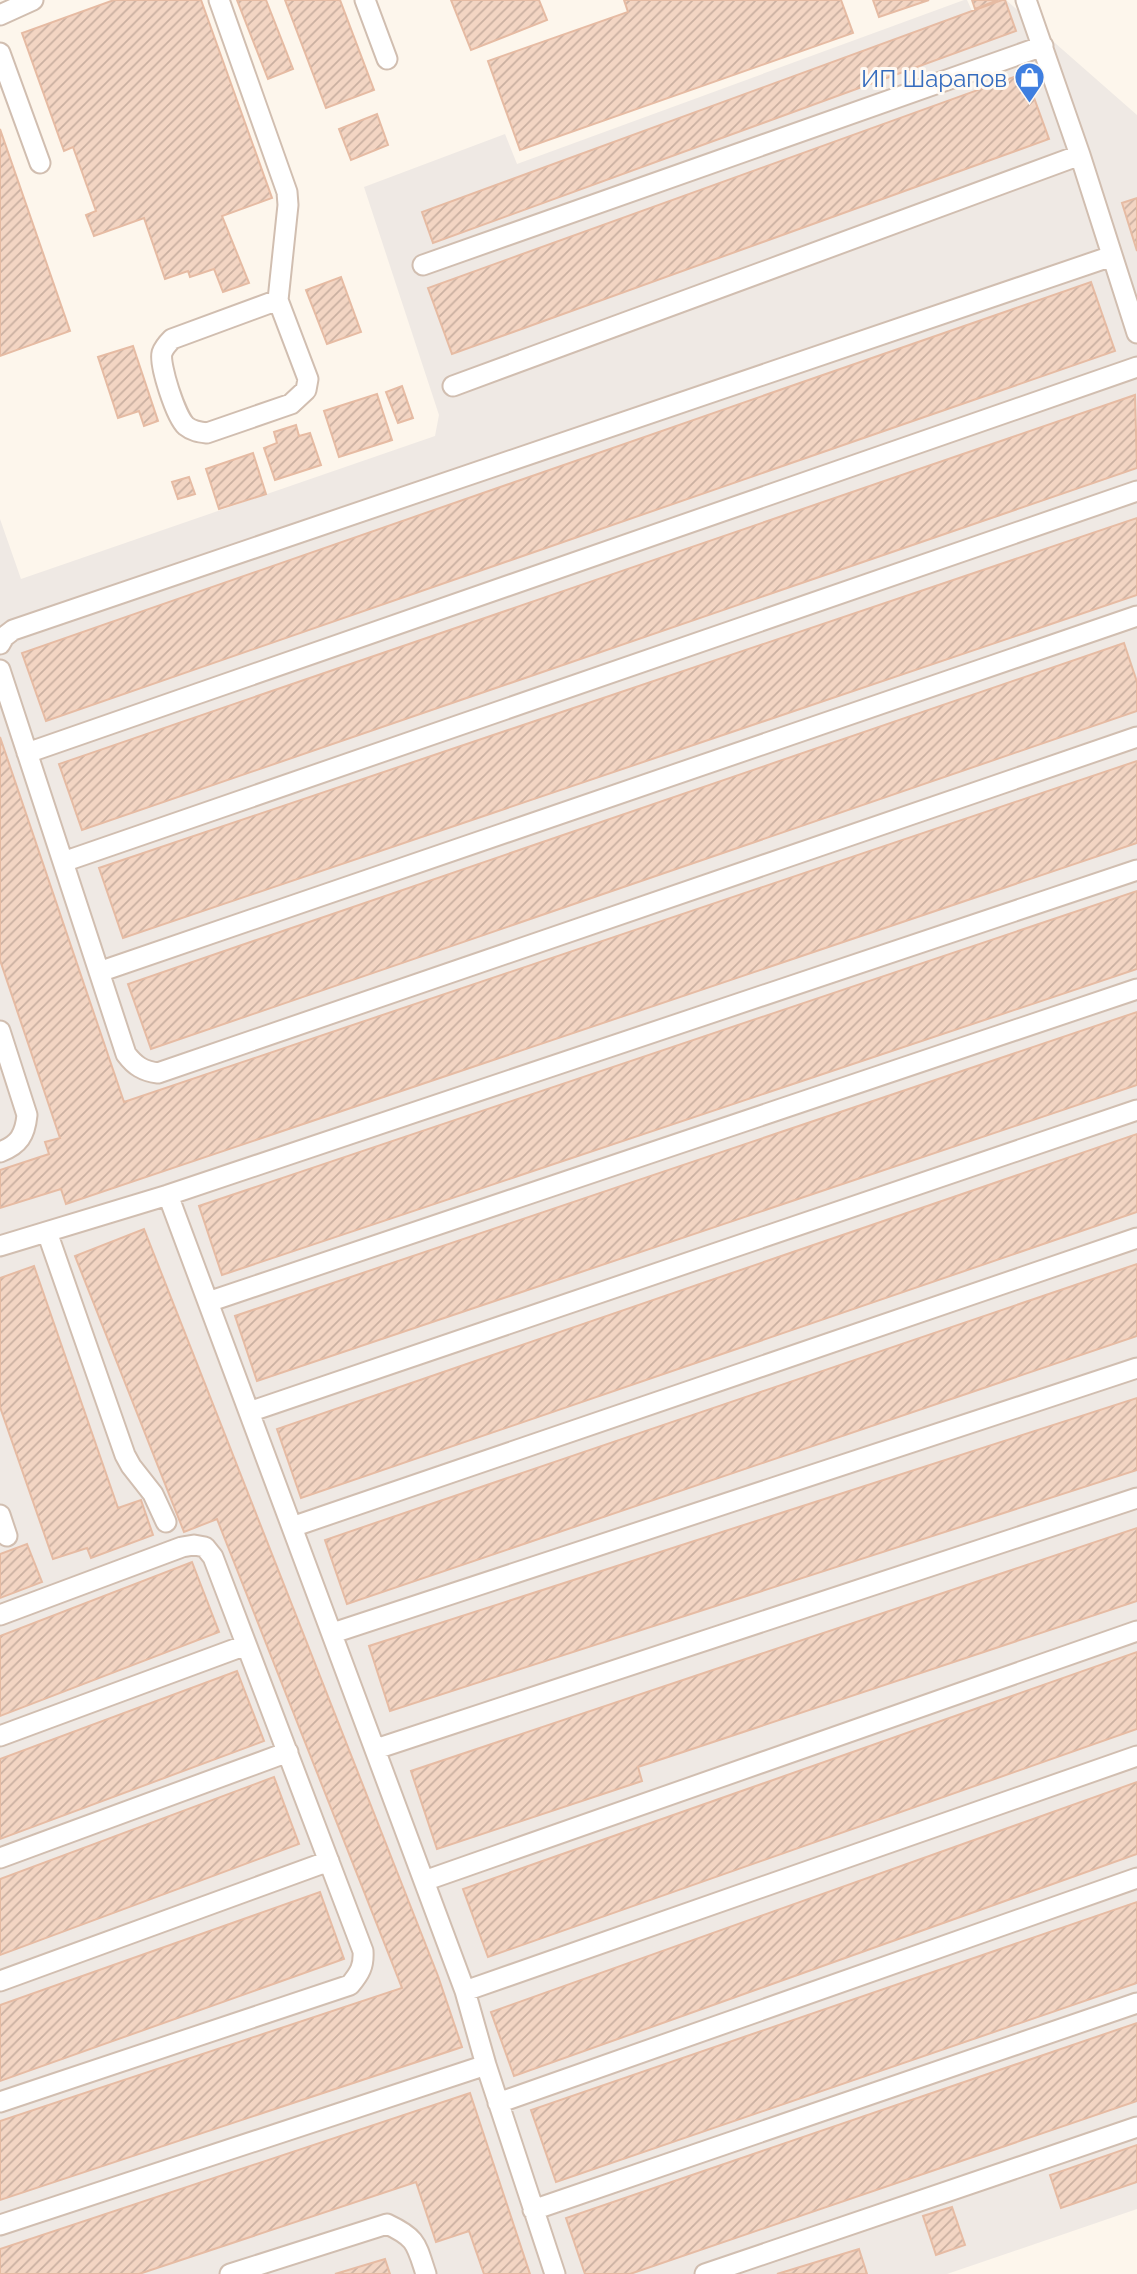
<svg xmlns="http://www.w3.org/2000/svg" width="1137" height="2274" font-family="Raleway,sans-serif">
  <style>
    .industrial { fill: #efe9e4 }
    .building { fill: url(#building-hatch); stroke: #e6bba3; stroke-width: 2 }
    .lines { fill: none; stroke-linecap: round; stroke-linejoin: round }
    .lane-casing { stroke: #d1beb0; stroke-width: 23 }
    .lane { stroke: #fff; stroke-width: 19 }
    .labels { text-anchor: middle; dominant-baseline: central; stroke-width: 6; stroke-linejoin: round; paint-order: stroke }
    .shop-label { font-size: 24px; fill: #366cbe; stroke: #fffaf3; text-anchor: end }
  </style>
  <defs>
    <pattern id="building-hatch" width="6" height="6" patternUnits="userSpaceOnUse" patternTransform="scale(1.75)"><rect width="6" height="6" fill="#f3d5c3"/><path d="M-1 1l2-2M0 6l6-6M5 7l2-2" fill="none" stroke="#cab0a1"/></pattern>
  </defs>
  <rect width="100%" height="100%" fill="#fdf6ec"/>
  <path class="industrial" d="M964 0H967L972 11 1006 0 1137 115V2209L947 2274H0V519L21 579 435 436 439 415 364 187 505 134 517 164Z"/>
  <path class="building" d="M114 0H201L272 198 222 216 249 283 223 292 214 269 190 277 188 271 165 279 144 218 94 236 86 215 96 211 73 147 64 151 22 33Z
    M237 0H266L293 69 268 79Z
    M285 0H340L374 90 326 108Z
    M451 0H539L547 20 471 50Z
    M624 0H841L853 33 520 150 488 61 628 12Z
    M873 0H929L879 17Z
    M972 0H998L975 9Z
    M1002 0H1005L1016 31 433 243 422 212Z
    M1025 73 1049 139 452 354 428 288Z
    M377 114 388 145 351 160 339 129Z
    M0 129 70 331 0 356Z
    M1137 198V251L1122 203Z
    M341 277 361 332 327 344 306 290Z
    M1091 282 1115 351 46 721 22 653Z
    M133 346 158 421 144 426 139 411 118 418 98 357Z
    M402 386 413 418 398 423 386 392Z
    M377 394 392 440 339 457 324 411Z
    M1135 395 1137 468 82 830 59 764Z
    M296 425 299 436 310 433 321 465 275 480 264 448 277 443 274 432Z
    M253 453 266 494 219 509 206 469Z
    M189 477 195 494 178 499 172 482Z
    M1137 518V595L123 938 99 868Z
    M1124 643 1137 682V711L151 1049 128 984Z
    M0 737 124 1102 1137 761V843L66 1204 61 1189 0 1208V1170L49 1154 45 1142 60 1138 0 960Z
    M1137 891V969L222 1275 199 1206Z
    M1137 1012V1085L257 1381 235 1316Z
    M1137 1134V1212L301 1498 277 1429Z
    M144 1229 438 1976 462 2047 0 2200V2121L402 1988 217 1519 184 1532 75 1256Z
    M1137 1264V1336L347 1604 325 1540Z
    M34 1266 118 1508 141 1500 153 1535 91 1558 87 1548 53 1559 0 1407V1278Z
    M1137 1398V1470L390 1711 369 1646Z
    M1137 1528V1601L638 1767 642 1781 437 1849 411 1771Z
    M27 1544 42 1582 0 1598V1554Z
    M192 1562 219 1632 0 1716V1636Z
    M1137 1652V1729L488 1957 463 1889Z
    M237 1671 264 1741 0 1839V1759Z
    M274 1777 299 1844 0 1955V1879Z
    M1137 1782V1854L514 2076 491 2012Z
    M320 1892 344 1959 0 2081V2005Z
    M1137 1902V1983L556 2182 531 2110Z
    M1137 2023V2101L630 2274H585L566 2218Z
    M470 2093 530 2274H484L469 2231 436 2242 416 2182 139 2274H0V2249Z
    M1137 2145V2182L1061 2208 1050 2175Z
    M952 2207 965 2245 936 2255 923 2216Z
    M859 2249 867 2274H777Z
    M385 2259 390 2274H335Z"/>
  <g class="lines">
    <defs>
      <path id="lane" d="M219 0 287 192 288 205 278 300 308 379 306 390 291 404 207 433C199 432 192 431 186 426 176 417 159 365 162 353 164 347 168 343 172 339L278 300
        M365 0 387 59
        M1026 0 1080 155 1137 333
        M0 15 33 0
        M0 53 40 163
        M423 265 1043 46
        M453 386 1080 155
        M0 644 4 637 13 630 1112 256
        M0 670 126 1054C135 1066 143 1071 158 1073L1137 737
        M27 753 1137 367
        M63 862 1137 491
        M99 972 1137 616
        M0 1031 27 1115C25 1135 19 1145 0 1152
        M168 1195 465 1991 486 2065 555 2274
        M47 1232 125 1455 131 1466 153 1494 166 1522
        M0 1246 168 1195 1137 870
        M208 1302 1137 989
        M249 1412 1137 1110
        M0 1515 7 1536
        M292 1527 1137 1238
        M0 1615 182 1547 194 1545 205 1547 213 1557 363 1951C364 1966 360 1973 350 1985L0 2102
        M333 1633 1137 1368
        M0 1736 246 1645
        M376 1749 1137 1498
        M0 1858 288 1752
        M424 1881 1137 1631
        M0 1981 329 1861
        M465 1991 1137 1756
        M498 2103 1137 1878
        M533 2210 1137 2003
        M0 2225 486 2065
        M230 2274 387 2224C417 2238 416 2244 426 2274
        M705 2274 1137 2127"/>
    </defs>
    <use href="#lane" class="lane-casing"/>
    <use href="#lane" class="lane"/>
  </g>
  <defs>
    <symbol id="shop-pin" viewBox="-11 -11 22 30"><path d="M0 17L-7.5 6A9.5 9.5 0 1 1 7.5 6Z" fill="#3f7fe0" stroke="#fffaf3"/><path d="M-5-2.5h2.3a2.7 3.5 0 0 1 5.4 0H5L5.5 6h-11ZM-1.5-2.5h3a1.5 2.3 0 0 0-3 0Z" fill="#fff"/></symbol>
  </defs>
  <g fill-rule="evenodd">
    <use href="#shop-pin" x="1012" y="60" width="35" height="47"/>
  </g>
  <g class="labels">
    <g class="shop-label">
      <text x="1007" y="78">ИП Шарапов</text>
    </g>
  </g>
</svg>
